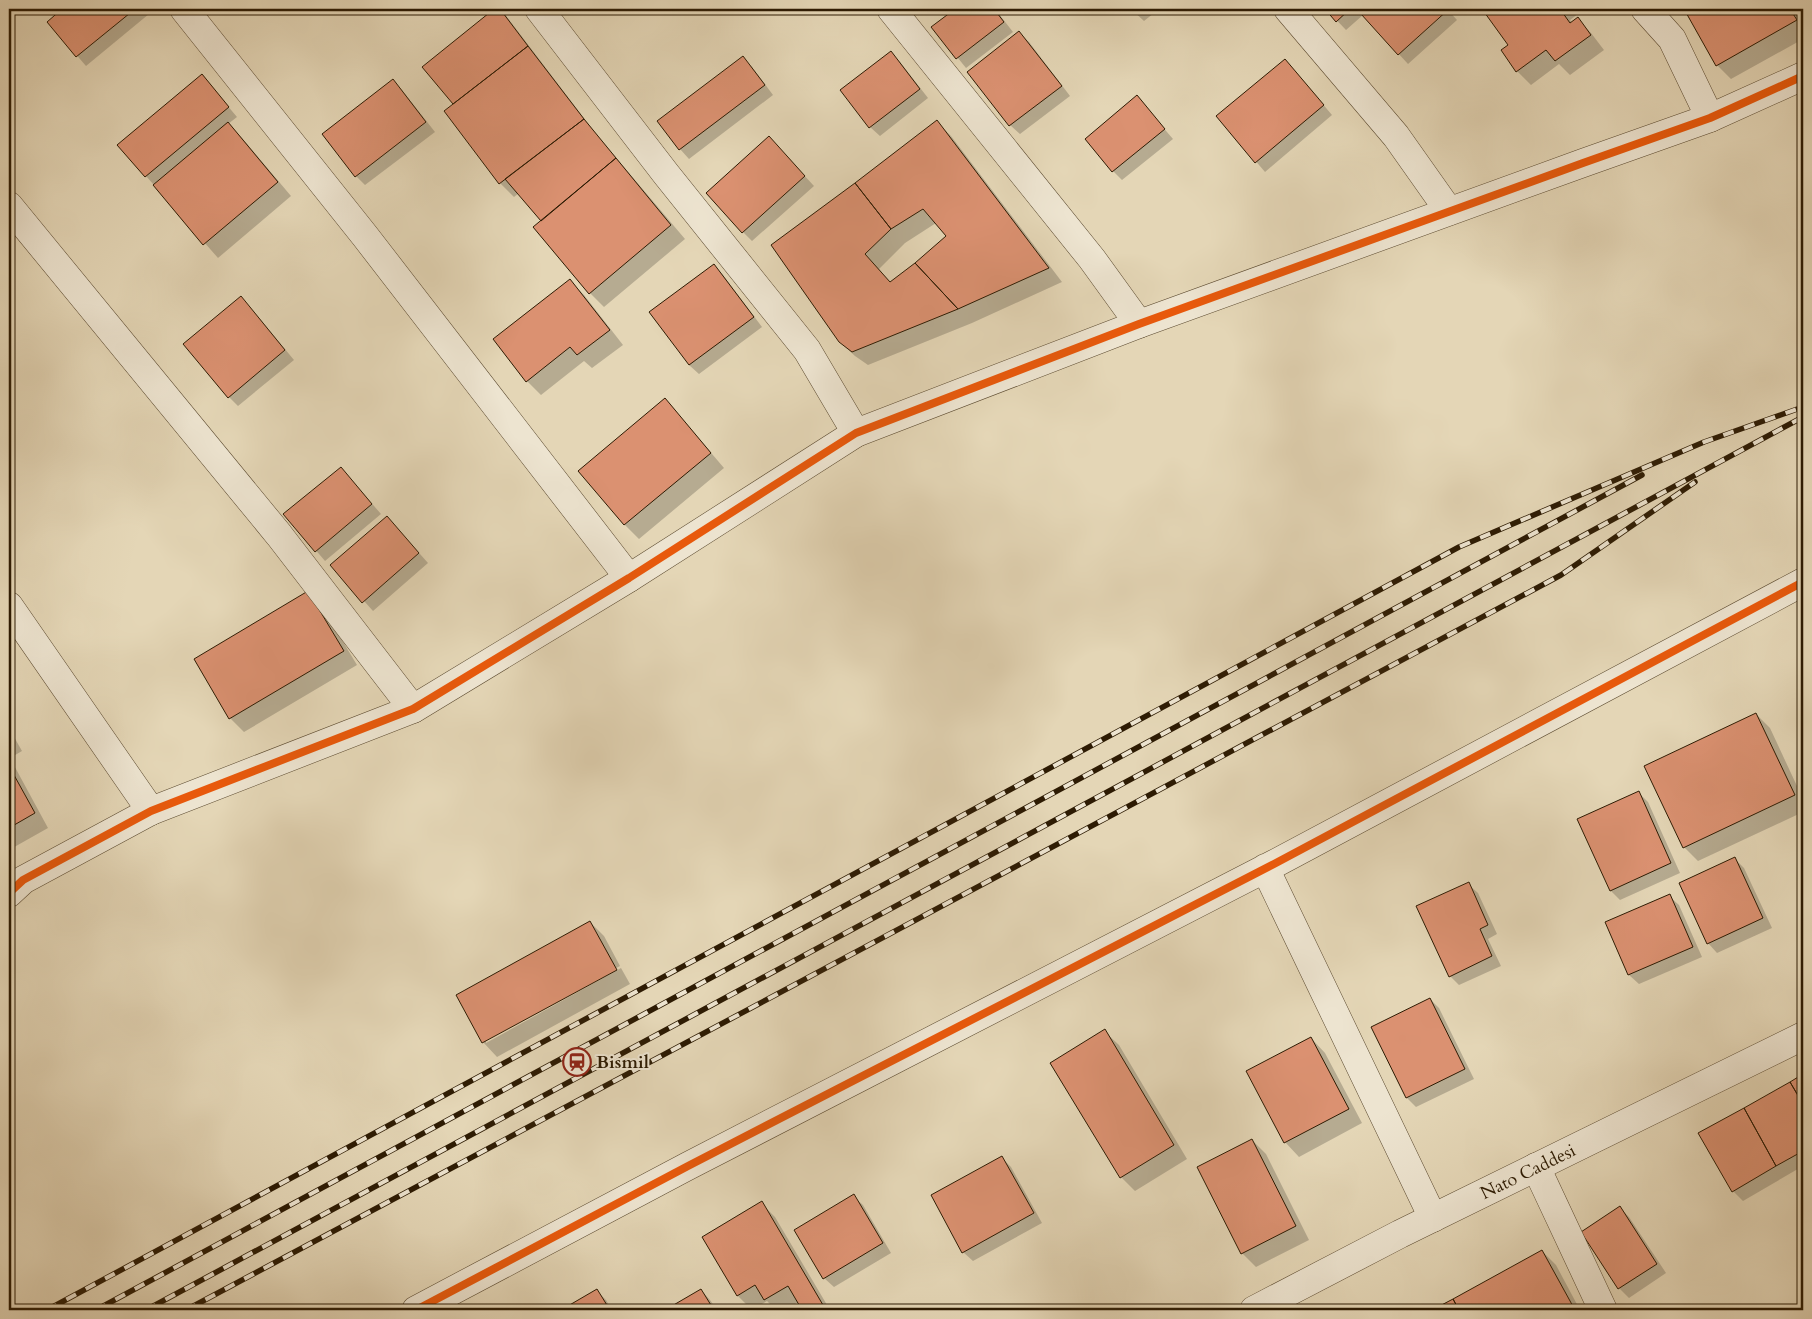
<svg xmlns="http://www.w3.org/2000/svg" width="1812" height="1319" font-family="Cardo,serif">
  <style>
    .shadow { fill: #0003; fill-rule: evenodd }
    .building { fill: #db9171; stroke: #2d1b03 }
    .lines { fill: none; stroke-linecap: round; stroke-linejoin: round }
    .minor-casing { stroke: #5b4a30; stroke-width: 29 }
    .tertiary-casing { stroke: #5b4a30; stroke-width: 29 }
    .minor { stroke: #ede4d0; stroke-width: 28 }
    .tertiary { stroke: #ede4d0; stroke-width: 28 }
    .rail-casing { stroke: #2d1b03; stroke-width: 5.5 }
    .rail { stroke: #ede4d0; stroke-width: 4; stroke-dasharray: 11; stroke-linecap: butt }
    .cycleway-casing { stroke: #ede4d0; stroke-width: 11 }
    .cycleway { stroke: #e8590c; stroke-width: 8 }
    .labels { text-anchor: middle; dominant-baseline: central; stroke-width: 4; stroke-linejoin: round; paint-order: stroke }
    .poi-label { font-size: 18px; font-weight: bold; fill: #2d1b03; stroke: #ede4d0; text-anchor: start }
    .street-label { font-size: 18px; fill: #2d1b03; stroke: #ede4d0 }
  </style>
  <rect width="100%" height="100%" fill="#e4d6b6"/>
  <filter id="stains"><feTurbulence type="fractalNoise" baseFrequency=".004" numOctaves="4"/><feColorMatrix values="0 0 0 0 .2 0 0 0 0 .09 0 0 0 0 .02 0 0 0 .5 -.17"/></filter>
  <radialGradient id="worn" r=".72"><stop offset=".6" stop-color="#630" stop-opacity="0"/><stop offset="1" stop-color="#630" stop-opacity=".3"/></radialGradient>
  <path class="shadow" d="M64 9H155L86 66 48 22Z
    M496 9H499L507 17 596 134 685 239 604 307 590 293 543 221 519 193 514 197 500 183 455 105 424 68Z
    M957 9H995L1013 32 966 68 933 27Z
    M1131 9H1159L1144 21Z
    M1326 9H1447L1457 20 1408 64 1363 15 1346 30Z
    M1483 9H1574L1578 14 1570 20 1572 23 1577 19 1591 33 1604 50 1570 75 1559 64 1531 85 1517 71 1510 46Z
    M1685 9H1795L1803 23V39L1731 79 1717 65Z
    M1019 33 1029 42 1070 96 1020 134 1010 125 969 72Z
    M890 52 900 62 928 98 880 136 870 127Z
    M743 58 752 67 773 95 689 159 680 149Z
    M1294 70 1332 115 1265 172 1218 117Z
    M393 81 402 90 435 132 365 185 356 176Z
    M211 86 237 117 228 124 242 138 291 196 218 258 146 176Z
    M1137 97 1173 139 1122 180 1113 171Z
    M937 122 951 136 1062 282 972 323 868 365 855 356 840 342 773 245ZM936 223 947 237 891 283 879 269 905 243Z
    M778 147 814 186 752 241 743 232Z
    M714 266 723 275 762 327 699 374 689 365Z
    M570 281 584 295 623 345 592 368 584 361 541 395 527 381Z
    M250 307 294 360 238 406 229 397Z
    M678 414 724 468 639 539 625 525 580 471Z
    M341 468 381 514 325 561 285 514Z
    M396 527 428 563 373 611 332 565Z
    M322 607 357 665 244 732 230 718 196 660Z
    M1756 714 1770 728 1803 799V812L1698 861 1684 847Z
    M9 728 22 751 10 758 48 828 9 850Z
    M1639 793 1648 802 1680 873 1620 900 1611 891Z
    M1735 859 1744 868 1772 928 1717 953 1708 943Z
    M1468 884 1478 893 1497 934 1488 939 1501 966 1459 985 1450 976Z
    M1669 896 1679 905 1702 957 1639 984 1629 975 1607 923Z
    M590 922 604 936 620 966 486 1040V1043L621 968 630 984 497 1057 483 1042 457 995Z
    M1430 999 1439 1008 1474 1079 1416 1107 1407 1098Z
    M1104 1031 1119 1045 1187 1159 1135 1191 1121 1177Z
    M1311 1038 1325 1053 1362 1123 1299 1157 1285 1142Z
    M1803 1075V1166L1743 1201 1733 1191 1700 1134Z
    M1252 1140 1266 1154 1309 1240 1256 1267 1242 1253Z
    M1001 1157 1011 1167 1042 1223 973 1261 963 1252Z
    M853 1196 863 1205 891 1253 834 1287 824 1278Z
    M761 1203 775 1217 830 1310H804L799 1302 784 1310H776L767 1301 752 1310 738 1296 704 1237Z
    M1620 1208 1629 1217 1666 1273 1629 1298 1619 1288 1582 1232Z
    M1542 1251 1556 1265 1580 1310H1435Z
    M596 1290 606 1300 612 1310H563Z
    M701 1290 710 1300 717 1310H668Z"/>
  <path class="building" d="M62 9H135L76 57 47 22Z
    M494 9H500L528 46 453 104 422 67Z
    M955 9H994L1004 22 956 59 931 27Z
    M1325 9H1350L1336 22Z
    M1367 9H1449L1398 55 1361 14Z
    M1482 9H1560L1570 23 1578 17 1591 35 1555 61 1546 50 1516 72 1501 50 1508 45Z
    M1684 9H1790L1797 20 1716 66Z
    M1019 31 1062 86 1009 126 967 72Z
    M528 46 584 119 499 184 444 111Z
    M891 51 920 89 869 128 840 90Z
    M743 56 765 85 679 150 657 121Z
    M1285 59 1324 105 1255 163 1216 116Z
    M202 74 229 107 145 177 117 145Z
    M393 79 426 122 355 177 322 134Z
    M1137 95 1165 129 1112 172 1085 139Z
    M584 119 616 158 541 221 505 179Z
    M937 120 1049 268 958 309 915 263 946 236 923 209 891 229 855 183Z
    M228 122 278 182 203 245 153 185Z
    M769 136 805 176 742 233 706 193Z
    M616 158 671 225 589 294 533 227Z
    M855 183 891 229 865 254 890 282 915 263 958 309 852 352 839 342 771 245Z
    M714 264 754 317 689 365 649 312Z
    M570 279 610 330 577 355 570 347 526 382 493 339Z
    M241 296 285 350 228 398 183 344Z
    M665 398 711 453 624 525 578 471Z
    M341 467 372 504 315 552 283 514Z
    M387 516 419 553 362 603 330 565Z
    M308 591 344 651 229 719 194 659Z
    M1756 713 1795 795 1683 848 1644 766Z
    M9 766 35 813 9 828Z
    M1639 791 1671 863 1610 891 1577 819Z
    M1735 857 1763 918 1707 944 1679 883Z
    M1469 882 1488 925 1480 929 1492 956 1449 977 1416 906Z
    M1670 894 1693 947 1628 975 1605 922Z
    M590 921 617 970 482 1043 456 995Z
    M1430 998 1465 1069 1406 1098 1371 1027Z
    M1105 1029 1174 1145 1120 1178 1050 1063Z
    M1311 1037 1349 1109 1284 1143 1246 1071Z
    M1803 1074V1104L1790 1082Z
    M1790 1082 1803 1104V1151L1776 1166 1744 1108Z
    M1744 1108 1776 1166 1732 1192 1698 1133Z
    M1252 1139 1296 1226 1241 1254 1197 1167Z
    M1002 1156 1034 1213 962 1253 931 1195Z
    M854 1194 883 1243 823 1279 794 1230Z
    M762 1201 823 1305 814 1310H802L788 1286 764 1300 755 1285 737 1296 702 1237Z
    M1620 1206 1657 1264 1618 1289 1581 1232Z
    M1542 1250 1575 1310H1459L1453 1299Z
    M597 1289 610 1310H561Z
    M701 1289 714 1310H665Z
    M1453 1299 1459 1310H1432Z"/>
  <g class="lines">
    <defs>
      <path id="minor" d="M184 9 365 236 629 578
        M539 9 666 174 807 350 856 433
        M891 9 1092 259 1139 324
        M1288 9 1396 136 1449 211
        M1645 9 1672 39 1710 118
        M9 206 279 535 413 709
        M9 606 151 811
        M1265 868 1433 1218
        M1536 1167 1603 1310
        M416 1310 688 1166 1274 864 1803 582"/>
      <path id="tertiary" d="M9 893 23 880 151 811 413 709 629 578 856 433 1139 324 1583 163 1710 118 1803 76
        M1254 1310 1400 1234 1803 1036"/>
    </defs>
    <use href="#minor" class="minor-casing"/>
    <use href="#tertiary" class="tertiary-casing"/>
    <use href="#minor" class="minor"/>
    <use href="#tertiary" class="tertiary"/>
    <defs>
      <path id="rail" d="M47 1310 1459 547 1704 442 1803 407
        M96 1310 1642 475
        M146 1310 1803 417
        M186 1310 1561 575 1695 482"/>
    </defs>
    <use href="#rail" class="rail-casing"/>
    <use href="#rail" class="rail"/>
    <defs>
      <path id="cycleway" d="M9 893 23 880 151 811 413 709 629 578 856 433 1139 324 1583 163 1710 118 1803 76
        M416 1310 688 1166 1274 864 1803 582"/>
    </defs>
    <use href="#cycleway" class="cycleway-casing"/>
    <use href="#cycleway" class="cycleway"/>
  </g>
  <defs>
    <symbol id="station-ring" viewBox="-11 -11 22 22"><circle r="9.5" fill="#ede4d0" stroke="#8f2418" stroke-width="1.5"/><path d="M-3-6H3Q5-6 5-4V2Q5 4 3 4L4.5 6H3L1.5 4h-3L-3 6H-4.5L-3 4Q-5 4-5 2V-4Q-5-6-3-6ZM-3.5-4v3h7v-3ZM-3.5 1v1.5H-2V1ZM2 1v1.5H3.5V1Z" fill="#8f2418"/></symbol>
  </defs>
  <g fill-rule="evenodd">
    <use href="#station-ring" x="561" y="1046" width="32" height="32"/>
  </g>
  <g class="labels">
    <g class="poi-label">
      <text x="596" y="1062">Bismil</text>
    </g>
    <g class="street-label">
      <text transform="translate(1528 1172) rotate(-26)">Nato Caddesi</text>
    </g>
  </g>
  <rect width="1812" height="1319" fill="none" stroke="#e4d6b6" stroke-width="30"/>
  <rect x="10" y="10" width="1792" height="1299" fill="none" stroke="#2d1b03" stroke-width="2.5"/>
  <rect x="15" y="15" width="1782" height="1289" fill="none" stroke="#2d1b03"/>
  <rect width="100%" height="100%" filter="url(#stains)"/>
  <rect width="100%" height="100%" fill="url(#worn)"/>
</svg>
